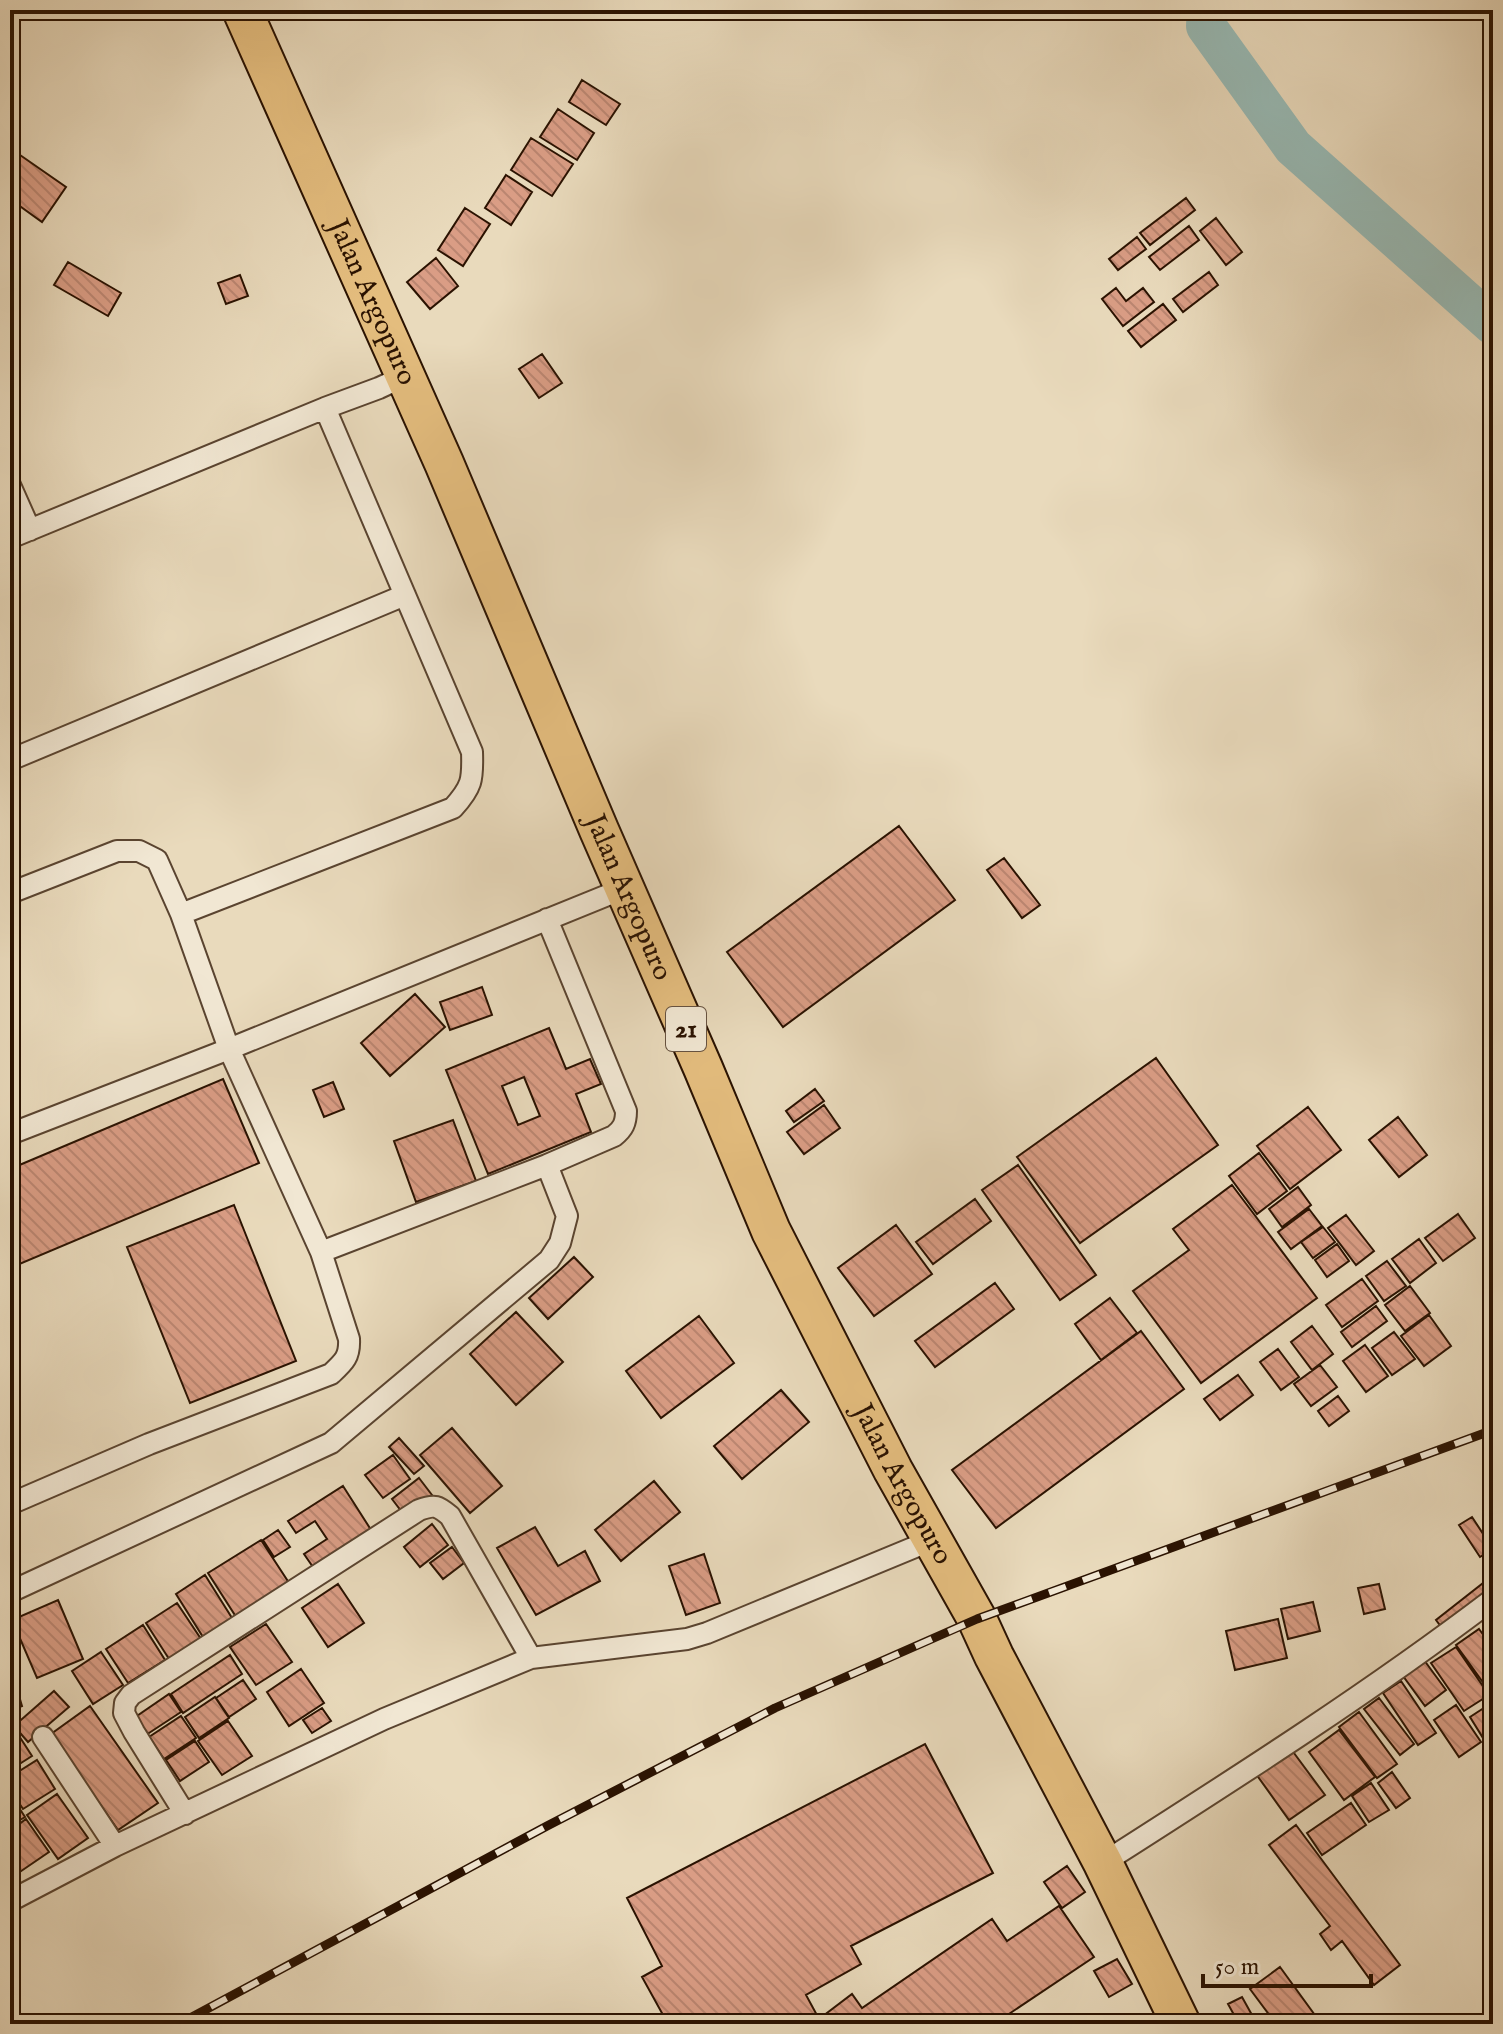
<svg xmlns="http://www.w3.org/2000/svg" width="1503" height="2034" font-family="'IM FELL English',serif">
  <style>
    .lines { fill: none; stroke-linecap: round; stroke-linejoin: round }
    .river { stroke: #98bab5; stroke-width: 40 }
    .building { fill: url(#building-back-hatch); stroke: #2a1201; stroke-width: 2; fill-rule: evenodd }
    .street-casing { stroke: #5a4430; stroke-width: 24 }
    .highway-casing { stroke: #2a1201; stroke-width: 42 }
    .street { stroke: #f1e7d3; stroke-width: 20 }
    .highway { stroke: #e4bd7e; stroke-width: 38 }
    .rail-casing { stroke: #2a1201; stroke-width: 9 }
    .rail { stroke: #f1e7d3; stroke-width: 6; stroke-dasharray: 18; stroke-linecap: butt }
    .labels { text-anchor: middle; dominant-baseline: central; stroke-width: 8; stroke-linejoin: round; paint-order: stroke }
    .shield { fill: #f1e7d3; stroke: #665240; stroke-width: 2 }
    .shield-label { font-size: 26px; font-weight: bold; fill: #2a1201 }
    .street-label { font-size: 28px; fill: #2a1201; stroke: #f1e7d3 }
  </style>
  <defs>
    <pattern id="building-back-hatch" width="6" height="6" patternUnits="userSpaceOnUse" patternTransform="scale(2)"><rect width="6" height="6" fill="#da9d85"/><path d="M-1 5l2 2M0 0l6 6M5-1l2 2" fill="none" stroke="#bb8671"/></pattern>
  </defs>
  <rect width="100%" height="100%" fill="#e9dabc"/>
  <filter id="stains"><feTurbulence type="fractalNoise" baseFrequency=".0025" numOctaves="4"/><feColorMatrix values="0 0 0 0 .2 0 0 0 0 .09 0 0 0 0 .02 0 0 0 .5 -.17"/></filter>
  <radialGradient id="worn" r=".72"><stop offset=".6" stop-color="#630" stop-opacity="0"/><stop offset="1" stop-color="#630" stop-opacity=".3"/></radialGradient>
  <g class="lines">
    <path class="river" d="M1207 10 1206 26 1293 147 1493 325"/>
  </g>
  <path class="building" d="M582 80 620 104 606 125 569 102Z
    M558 109 594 133 577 160 540 137Z
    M531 138 573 164 552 196 511 170Z
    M20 155 66 187 42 222 10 199V169Z
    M506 175 532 192 511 225 485 208Z
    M1186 198 1195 210 1150 245 1140 233Z
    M465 208 490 224 463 266 438 250Z
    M1216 218 1242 252 1226 265 1200 231Z
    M1189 226 1199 240 1160 270 1149 257Z
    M1137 237 1146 249 1118 270 1109 259Z
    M436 258 458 286 430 309 407 282Z
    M68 262 121 293 108 316 54 285Z
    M1209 272 1218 285 1183 312 1173 299Z
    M240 275 248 296 226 304 218 283Z
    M1116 288 1126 301 1143 288 1154 302 1123 326 1102 299Z
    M1163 304 1176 320 1141 347 1128 331Z
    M542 354 562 383 539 398 519 369Z
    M899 826 955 900 783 1027 727 952Z
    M1004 858 1040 905 1022 918 987 870Z
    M482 987 492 1015 450 1030 440 1002Z
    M415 994 445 1027 390 1076 361 1043Z
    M549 1028 566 1069 590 1059 601 1084 576 1094 591 1132 488 1174 446 1070ZM524 1077 540 1116 518 1125 502 1086Z
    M1156 1058 1218 1145 1080 1243 1017 1157Z
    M223 1079 259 1163 10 1268V1169Z
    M333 1082 344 1109 324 1117 313 1090Z
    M815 1089 824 1101 794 1122 786 1111Z
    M824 1105 840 1128 804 1154 787 1132Z
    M1308 1107 1341 1150 1290 1189 1257 1146Z
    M1398 1117 1427 1155 1399 1177 1369 1140Z
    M453 1120 476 1181 416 1202 394 1141Z
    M1259 1153 1287 1191 1257 1214 1229 1176Z
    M1018 1165 1096 1275 1060 1300 982 1190Z
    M1232 1185 1317 1298 1201 1383 1133 1291 1189 1250 1173 1229Z
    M1298 1187 1311 1205 1282 1227 1269 1209Z
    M975 1199 991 1221 933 1264 916 1242Z
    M234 1205 296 1361 190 1403 127 1247Z
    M1309 1209 1322 1226 1291 1249 1278 1232Z
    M1458 1214 1475 1238 1443 1261 1425 1238Z
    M1346 1215 1374 1251 1356 1265 1328 1228Z
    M896 1225 932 1274 874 1316 838 1268Z
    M1323 1227 1335 1242 1313 1258 1301 1242Z
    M1419 1239 1436 1263 1410 1283 1392 1259Z
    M1337 1244 1349 1261 1327 1277 1315 1260Z
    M574 1257 593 1277 548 1319 529 1298Z
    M1387 1261 1406 1286 1384 1301 1366 1276Z
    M1362 1279 1378 1301 1342 1327 1326 1305Z
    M995 1283 1014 1309 935 1367 915 1341Z
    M1410 1286 1430 1313 1405 1331 1385 1305Z
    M1110 1298 1137 1333 1101 1360 1075 1324Z
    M1376 1306 1387 1321 1352 1347 1341 1332Z
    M516 1312 563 1362 516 1405 470 1354Z
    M1429 1315 1451 1346 1424 1366 1401 1336Z
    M699 1316 734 1363 661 1418 626 1371Z
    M1312 1326 1333 1354 1312 1370 1291 1342Z
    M1141 1331 1184 1389 996 1528 952 1470Z
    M1394 1332 1415 1359 1392 1375 1372 1348Z
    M1365 1345 1388 1376 1366 1392 1343 1361Z
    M1278 1349 1299 1377 1281 1390 1260 1362Z
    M1320 1365 1337 1387 1311 1406 1294 1384Z
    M1238 1375 1253 1395 1220 1420 1204 1399Z
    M781 1390 809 1422 742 1479 714 1446Z
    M1338 1396 1349 1411 1329 1426 1318 1411Z
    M452 1428 502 1486 470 1513 420 1455Z
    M399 1438 424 1466 414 1474 389 1447Z
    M393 1455 410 1479 383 1498 365 1475Z
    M419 1478 432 1495 405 1516 392 1499Z
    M654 1481 680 1512 621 1561 595 1530Z
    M343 1486 373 1533 315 1570 304 1554 327 1539 315 1521 296 1533 288 1521Z
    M1472 1517 1493 1549 1480 1557 1459 1525Z
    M432 1524 448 1545 420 1567 404 1547Z
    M535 1527 558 1566 585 1551 600 1581 536 1615 497 1548Z
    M278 1530 290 1547 274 1557 263 1540Z
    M261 1540 293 1589 240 1623 208 1573Z
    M452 1547 464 1563 443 1579 430 1563Z
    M704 1554 720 1603 686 1615 669 1566Z
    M205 1575 232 1618 203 1637 176 1594Z
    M1492 1576 1493 1594 1445 1632 1436 1620Z
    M338 1584 364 1623 328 1647 302 1608Z
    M1379 1584 1385 1609 1364 1614 1358 1588Z
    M58 1600 83 1659 37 1678 12 1620Z
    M1313 1602 1320 1631 1288 1639 1281 1609Z
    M177 1603 201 1639 169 1659 146 1623Z
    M1278 1619 1287 1658 1235 1670 1226 1631Z
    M266 1624 292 1662 256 1685 230 1647Z
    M143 1625 165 1660 128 1683 106 1649Z
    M1479 1629 1493 1648V1684L1487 1688 1456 1645Z
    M1456 1647 1489 1695 1464 1711 1431 1663Z
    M101 1652 123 1685 93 1704 72 1671Z
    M230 1655 242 1674 183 1713 171 1694Z
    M1424 1660 1446 1690 1425 1706 1403 1676Z
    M10 1665 22 1706 10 1710Z
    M301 1669 324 1703 289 1726 267 1692Z
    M243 1680 256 1699 229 1717 216 1698Z
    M1401 1681 1436 1733 1418 1745 1383 1693Z
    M54 1691 69 1707 28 1742 14 1726Z
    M169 1694 181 1712 146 1735 134 1718Z
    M215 1697 229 1718 199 1738 185 1717Z
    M1379 1698 1414 1744 1400 1755 1364 1709Z
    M1493 1702V1731L1483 1738 1470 1717Z
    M1456 1705 1481 1742 1459 1757 1434 1720Z
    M90 1706 158 1803 118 1830 51 1734Z
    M322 1708 331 1721 312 1733 303 1720Z
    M1359 1712 1397 1764 1377 1778 1339 1727Z
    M181 1716 196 1738 164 1759 149 1737Z
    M228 1721 252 1756 222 1775 198 1741Z
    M12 1725 32 1756 10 1770V1726Z
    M1339 1730 1375 1777 1344 1800 1309 1752Z
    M195 1741 209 1762 180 1781 166 1760Z
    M925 1744 993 1873 851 1946 861 1964 806 1995 819 2019 852 1994 862 2008 992 1919 1007 1941 1059 1906 1094 1957 994 2024H668L642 1977 662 1966 627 1898Z
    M1291 1749 1325 1795 1289 1820 1256 1774Z
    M37 1760 55 1789 23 1809 10 1789V1777Z
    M1392 1772 1410 1798 1396 1808 1378 1783Z
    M1371 1783 1389 1810 1369 1822 1352 1796Z
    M10 1794 25 1817 10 1826Z
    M57 1794 88 1838 58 1859 27 1815Z
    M1351 1803 1366 1825 1322 1855 1307 1833Z
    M26 1819 49 1852 11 1878 10 1831Z
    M1296 1825 1400 1965 1374 1985 1342 1941 1331 1950 1320 1934 1330 1926 1269 1845Z
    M1067 1866 1085 1892 1062 1908 1044 1882Z
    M1117 1959 1132 1984 1109 1997 1094 1971Z
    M1280 1967 1317 2018 1308 2024H1276L1250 1989Z
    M1242 1997 1257 2024H1239L1228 2004Z"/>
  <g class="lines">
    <defs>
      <path id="street" d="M10 485 30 530
        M10 538 325 408 379 388 405 376
        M10 760 405 595
        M10 893 117 851H139L157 860 181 914 453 808C472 787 473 780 472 752L325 408
        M10 1134 229 1049 625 888
        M321 1252 547 1165 614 1136C623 1129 626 1123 626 1111L547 919
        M10 1504 149 1444 331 1374C344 1362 350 1357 349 1339L321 1252 229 1049 181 914
        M10 1592 331 1443 549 1260 560 1243 567 1216 547 1165
        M43 1737 115 1846
        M185 1814 134 1732 124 1713 125 1703 131 1695 419 1510C435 1504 438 1506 450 1516L531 1658
        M1103 1863C1236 1778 1368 1694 1493 1599
        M10 1901 115 1846 384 1719 531 1658 687 1639 707 1633 932 1540"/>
      <g id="highway">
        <path id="s1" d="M242 10 444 463 599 830 703 1068 771 1231 893 1470 977 1619 994 1656 1103 1863 1181 2024"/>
      </g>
    </defs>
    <use href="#street" class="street-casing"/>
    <use href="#highway" class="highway-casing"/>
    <use href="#street" class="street"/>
    <use href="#highway" class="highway"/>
    <defs>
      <path id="rail" d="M179 2024 547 1826 775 1708 977 1619 1493 1430"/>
    </defs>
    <use href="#rail" class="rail-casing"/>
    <use href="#rail" class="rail"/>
  </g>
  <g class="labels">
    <rect class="shield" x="666" y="1007" width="40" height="44" rx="6"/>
    <g class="shield-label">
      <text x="686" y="1029">21</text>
    </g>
    <g class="street-label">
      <text stroke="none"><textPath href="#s1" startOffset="320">Jalan Argopuro</textPath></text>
      <text stroke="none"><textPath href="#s1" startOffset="968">Jalan Argopuro</textPath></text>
      <text stroke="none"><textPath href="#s1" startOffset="1616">Jalan Argopuro</textPath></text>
    </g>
  </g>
  <rect width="1503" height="2034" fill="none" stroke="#e9dabc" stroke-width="40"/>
  <rect x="12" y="12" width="1479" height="2010" fill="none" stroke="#2a1201" stroke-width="4"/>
  <rect x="20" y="20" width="1463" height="1994" fill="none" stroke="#2a1201" stroke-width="2"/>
  <path d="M1203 1974v12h168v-12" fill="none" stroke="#2a1201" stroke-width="4"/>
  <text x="1215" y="1974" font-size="24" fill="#2a1201" stroke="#f1e7d3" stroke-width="6" paint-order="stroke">50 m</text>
  <rect width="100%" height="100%" filter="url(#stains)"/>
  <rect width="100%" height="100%" fill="url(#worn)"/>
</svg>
